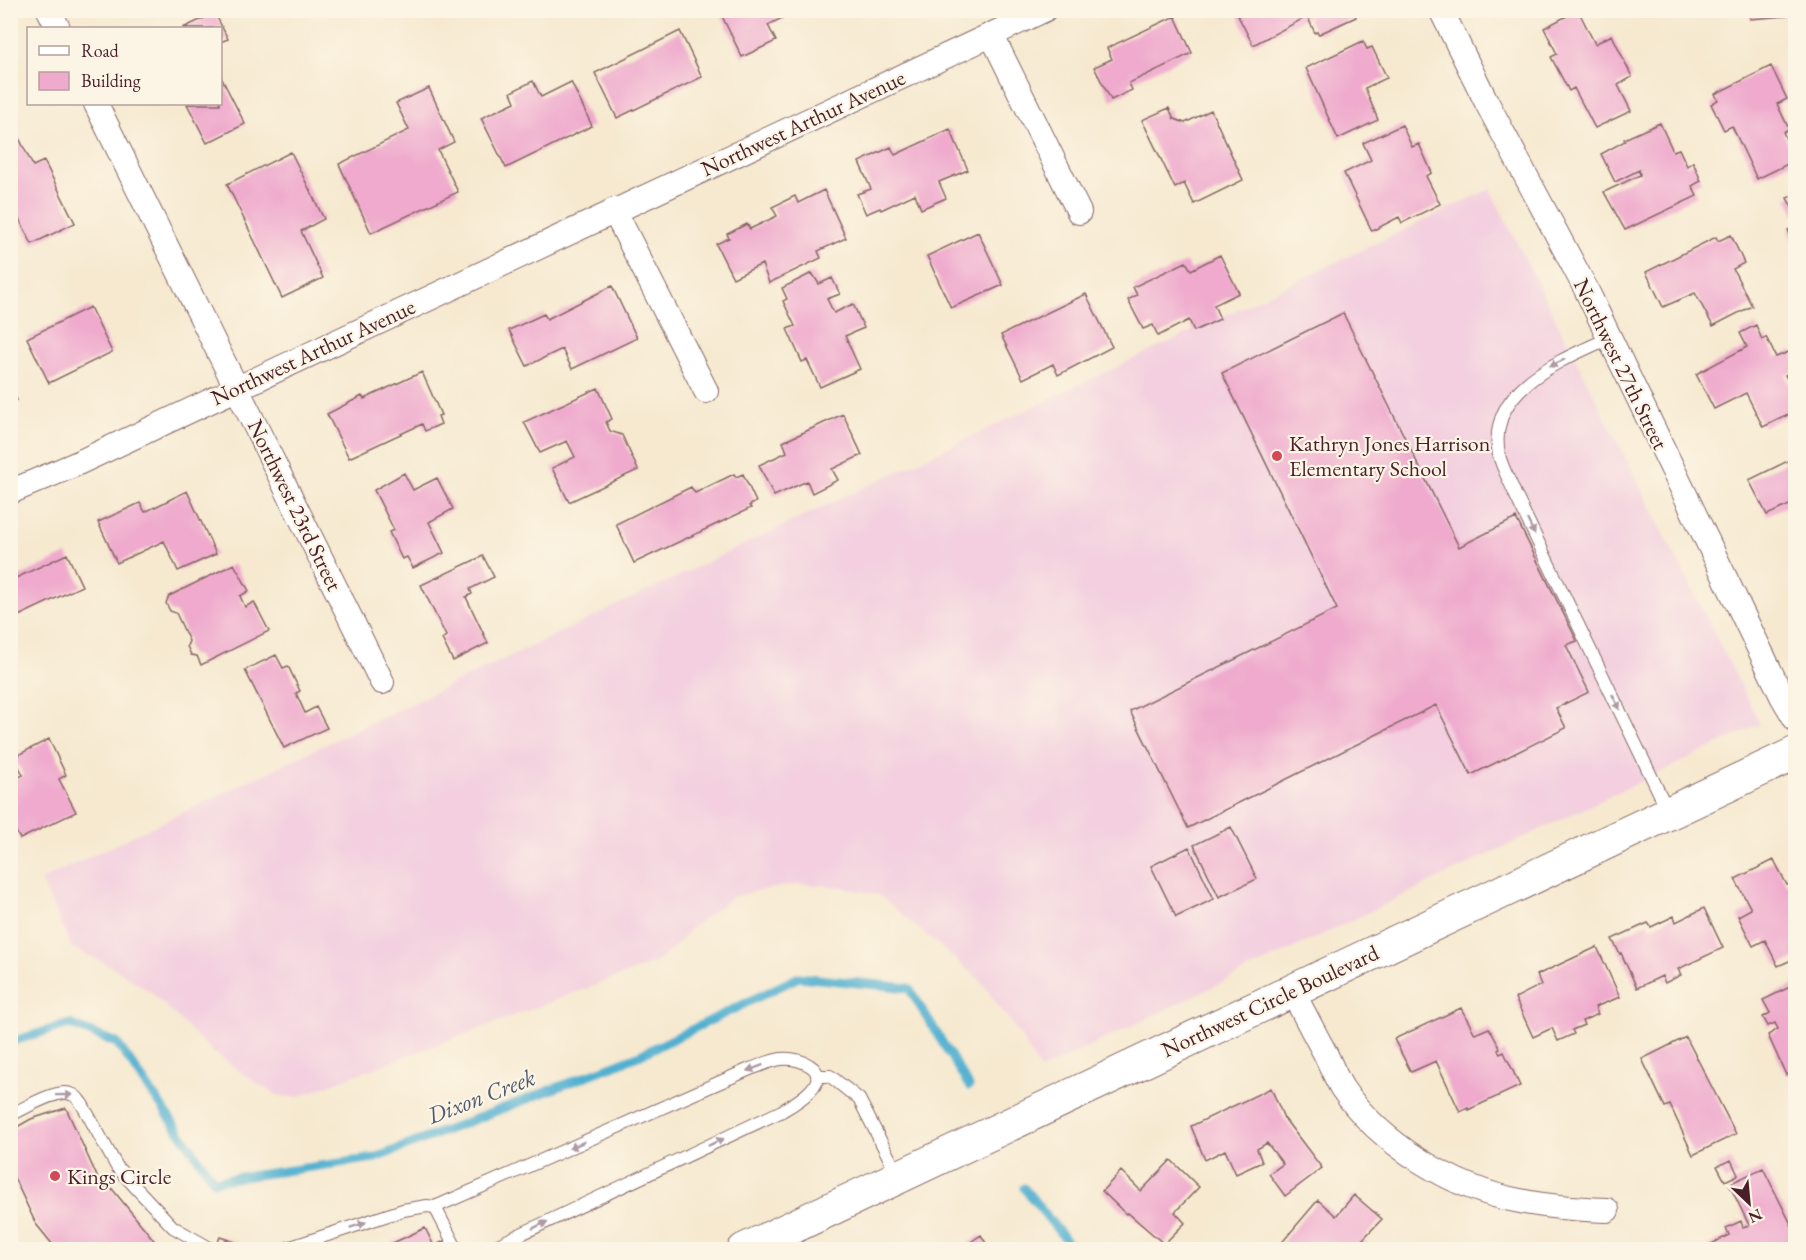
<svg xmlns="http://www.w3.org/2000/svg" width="1806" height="1260" font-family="'EB Garamond',serif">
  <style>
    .built { fill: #f3cfdf }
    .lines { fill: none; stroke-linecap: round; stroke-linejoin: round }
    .stream { stroke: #51b0d0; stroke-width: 9 }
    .building { fill: #efaacd }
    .service-casing { stroke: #866665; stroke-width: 14 }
    .minor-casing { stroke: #866665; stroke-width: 26 }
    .secondary-casing { stroke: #866665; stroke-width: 35 }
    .service { stroke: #fff; stroke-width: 12 }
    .minor { stroke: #fff; stroke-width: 24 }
    .secondary { stroke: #fff; stroke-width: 33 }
    .oneway { fill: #ae9aa0 }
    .poi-dot { fill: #d1495b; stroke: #fcf5e5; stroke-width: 2 }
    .labels { text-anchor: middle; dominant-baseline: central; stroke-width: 4.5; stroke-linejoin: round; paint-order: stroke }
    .street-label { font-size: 22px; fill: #4a1f2b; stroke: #fcf5e5 }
    .poi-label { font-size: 22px; fill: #4a1f2b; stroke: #fcf5e5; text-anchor: start }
    .water-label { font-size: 24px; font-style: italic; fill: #4d596d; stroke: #fcf5e5 }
  </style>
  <rect width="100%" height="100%" fill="#fcf5e5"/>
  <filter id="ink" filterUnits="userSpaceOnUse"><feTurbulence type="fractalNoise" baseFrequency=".0167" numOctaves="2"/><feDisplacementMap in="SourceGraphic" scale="12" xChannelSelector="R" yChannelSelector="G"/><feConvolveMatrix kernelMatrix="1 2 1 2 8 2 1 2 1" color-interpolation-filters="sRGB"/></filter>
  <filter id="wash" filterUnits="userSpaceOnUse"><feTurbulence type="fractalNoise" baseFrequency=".008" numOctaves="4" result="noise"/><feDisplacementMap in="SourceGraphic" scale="24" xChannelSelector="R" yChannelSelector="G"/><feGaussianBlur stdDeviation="1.35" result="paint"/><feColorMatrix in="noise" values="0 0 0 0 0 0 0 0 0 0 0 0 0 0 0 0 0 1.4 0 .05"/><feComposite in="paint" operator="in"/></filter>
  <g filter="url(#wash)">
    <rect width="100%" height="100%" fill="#f6e9d0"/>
    <path class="built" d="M1490 189 1760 724 1040 1070 1020 1035 979 979 879 895 842 887 802 884 766 889 732 897 690 929 674 948 657 962 297 1097 279 1096 258 1084 212 1051 151 992 111 966 72 948 41 880Z"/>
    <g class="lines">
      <path class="stream" d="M10 1042 69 1024 117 1043 214 1181 375 1158 638 1056 799 977 909 988 969 1086
        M1024 1188 1074 1250"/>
    </g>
    <g id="blocks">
      <path class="building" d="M719 10H798L768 25 776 41 742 57Z
        M1235 10H1353L1356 17 1319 34 1317 32 1315 33 1308 18 1310 17V15L1253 45Z
        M1578 10 1595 44 1612 35 1632 77 1618 85 1631 111 1595 128 1574 88 1569 91 1551 57 1557 54 1544 28Z
        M1750 10H1785L1786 16 1750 19Z
        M215 13 228 39 220 42V28H183Z
        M1175 16 1192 53 1129 83 1132 90 1111 100 1094 67 1112 59 1107 48Z
        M680 31 702 77 617 118 595 73Z
        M1363 41 1367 49 1372 47 1387 78 1365 88 1378 120 1338 139 1306 68Z
        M1771 66 1787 99 1777 104 1789 129 1783 132 1796 160 1757 179 1732 126 1724 130 1711 104 1718 100 1715 94Z
        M220 75 245 124 207 143 187 104H220Z
        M533 81 541 97 571 82 592 126 506 168 481 118 515 102 511 92Z
        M429 88 454 142 438 150 458 192 371 233 339 164 409 130 396 103Z
        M1169 108 1174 119 1185 123 1211 110 1243 180 1194 204 1184 183 1175 188 1142 120Z
        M1660 123 1673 151 1679 149 1687 166 1693 162 1701 181 1692 186 1697 196 1625 230 1604 192 1640 175 1639 170 1615 182 1601 154 1625 141 1624 139Z
        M1402 125 1412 147 1419 144 1432 173 1426 176 1440 204 1402 223 1399 217 1372 231 1344 173 1371 160 1363 143Z
        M950 129 968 170 939 182 946 198 921 209 915 194 881 210 880 208 866 214 857 194 871 189 859 162 891 147 895 155Z
        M19 138 33 166 44 161 75 223 32 244 10 201V142Z
        M291 152 324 219 301 231 323 278 282 298 227 184Z
        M824 190 846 238 818 251 821 258 769 283 762 264 733 278 716 244 729 238 727 234 747 224 750 229 777 216 772 207 795 196 798 203Z
        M1796 194V215L1787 198Z
        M1796 227V248L1788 230Z
        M978 232 1003 285 951 308 927 256Z
        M1731 235 1744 263 1733 269 1752 306 1713 326 1695 293 1663 307 1646 272 1716 237 1718 241Z
        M1220 255 1239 293 1214 305 1220 319 1194 331 1189 320 1158 336 1153 325 1143 329 1128 300 1137 295 1133 287 1186 262 1191 270Z
        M812 273 819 284 832 278 840 294 827 299 834 313 853 304 864 328 845 336 860 369 820 387 807 360 802 362 787 329 795 326 783 301 787 299 782 288Z
        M612 286 637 338 572 369 562 349 527 366 509 330 544 314 547 319Z
        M1086 294 1112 347 1058 375 1053 364 1023 379 1001 335Z
        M90 307 112 352 49 383 27 338Z
        M1343 313 1459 547 1516 518 1577 641 1566 645 1589 692 1556 708 1566 728 1471 775 1436 705 1188 828 1130 711 1337 609 1222 373Z
        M1756 325 1762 340 1766 337 1776 357 1791 351 1796 359V370L1785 375 1796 395V411L1763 427 1746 393 1714 409 1696 374 1747 347 1740 333Z
        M422 372 441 415 438 416 441 424 425 431 422 424 349 458 327 414 362 396 364 399Z
        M10 386 17 400 10 403Z
        M598 388 612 419 606 422 610 431 622 435 638 470 569 502 552 468 575 457 567 441 540 453 524 422Z
        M843 414 862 455 832 469 838 480 812 493 807 481 774 496 759 465 787 452 783 442Z
        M1796 457V502L1767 515 1749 480Z
        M404 473 413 490 437 478 453 509 429 522 444 553 413 568 407 557 402 559 389 532 394 530 374 490Z
        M734 474 736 477 743 474 756 502 749 506 751 508 634 563 616 524 691 487 695 493Z
        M187 491 216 554 178 571 164 541 117 563 98 522 140 503 145 512Z
        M67 554 82 586 10 620V572L13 571 16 578Z
        M483 556 494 577 470 589 472 594 466 597 488 643 453 661 442 639 446 636 421 585Z
        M234 564 249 591 240 596 245 607 254 602 269 631 201 665 197 656 191 655 187 646 189 641 176 613 170 611 166 603 169 596Z
        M276 655 283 668 288 666 300 691 296 693 305 713 316 707 327 728 284 748 245 670Z
        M49 739 66 775 59 779 76 812 20 839 10 820V781L23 775 14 757Z
        M1231 827 1257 879 1219 897 1194 845Z
        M1189 847 1214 899 1176 917 1151 866Z
        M1774 860 1787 885 1794 882 1796 885V958L1778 966 1765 940 1753 946 1738 916 1751 909 1735 879Z
        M1704 908 1723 948 1678 969 1681 975 1665 983 1662 976 1637 988 1621 953 1620 954 1612 939 1648 923 1651 927 1674 916 1676 922Z
        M1597 947 1620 997 1595 1007 1598 1014 1582 1021 1584 1025 1572 1030 1574 1034 1558 1041 1552 1028 1533 1037 1515 998 1541 985 1537 975Z
        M1796 984V1070L1786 1075 1768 1035 1778 1029 1775 1023 1768 1026 1763 1017 1770 1013 1763 1000Z
        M1461 1008 1475 1034 1489 1028 1500 1048 1498 1050 1500 1054 1504 1052 1520 1086 1468 1110V1108L1460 1112 1436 1061 1411 1072 1394 1039Z
        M1686 1037 1736 1134 1693 1155 1670 1105 1665 1107 1642 1059Z
        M1271 1088 1284 1118 1322 1168 1285 1196 1269 1174 1283 1164 1267 1143 1257 1149 1262 1162 1236 1174 1225 1150 1205 1160 1191 1126Z
        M66 1108 100 1183 105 1188 109 1185 162 1250H57L36 1224 10 1169V1131L31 1119Z
        M1171 1160 1199 1187 1175 1212 1185 1223 1164 1244 1128 1213 1126 1214 1102 1191 1121 1171 1141 1191Z
        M1731 1160 1738 1175 1725 1181 1717 1166Z
        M1763 1168 1796 1234V1249L1700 1250 1729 1235 1726 1228 1741 1221 1743 1227 1749 1225 1729 1184Z
        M1354 1195 1382 1219 1363 1239 1374 1250H1273L1277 1244 1279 1246 1318 1200 1336 1216Z
        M425 1228 434 1246 446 1240 451 1250H378Z
        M981 1235 990 1250H959Z
        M220 1237 241 1244 239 1250H215Z"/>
    </g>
  </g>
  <g filter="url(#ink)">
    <use href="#blocks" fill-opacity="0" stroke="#866665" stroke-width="1.5"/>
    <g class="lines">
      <defs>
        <path id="service" d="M1609 338C1562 360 1486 388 1499 455 1502 468 1510 481 1515 494L1668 811
          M817 1076H830L859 1099 898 1175
          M10 1115C24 1109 57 1088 71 1094 76 1095 78 1099 82 1104L117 1167 139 1191 173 1227 213 1250
          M435 1207 750 1069C760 1066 771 1060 781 1059 791 1058 800 1060 809 1065 835 1081 794 1104 782 1111L487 1250
          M282 1250 403 1210 427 1206 435 1207 457 1250"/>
        <path id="minor" d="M49 10 58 28
          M1441 10 1487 103 1586 289 1783 698 1796 720
          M992 36 1079 212
          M96 104 382 682
          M614 210 706 391
          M10 492 76 464 1044 10
          M1292 990C1303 1012 1314 1033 1326 1055 1331 1066 1336 1078 1342 1088 1380 1144 1454 1189 1520 1201 1549 1207 1578 1209 1607 1210"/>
        <path id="secondary" d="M744 1250 1796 753"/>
      </defs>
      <use href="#service" class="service-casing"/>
      <use href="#minor" class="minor-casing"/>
      <use href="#secondary" class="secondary-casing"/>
      <use href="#service" class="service"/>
      <use href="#minor" class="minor"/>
      <use href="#secondary" class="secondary"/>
    </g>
    <defs><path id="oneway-solid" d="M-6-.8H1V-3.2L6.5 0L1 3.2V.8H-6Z" transform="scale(1.5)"/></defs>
    <g class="oneway">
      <use href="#oneway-solid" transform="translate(1557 363) rotate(154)"/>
      <use href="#oneway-solid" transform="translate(1531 527) rotate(64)"/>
      <use href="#oneway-solid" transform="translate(1616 702) rotate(64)"/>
      <use href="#oneway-solid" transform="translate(755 1068) rotate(160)"/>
      <use href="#oneway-solid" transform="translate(64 1095) rotate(-1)"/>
      <use href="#oneway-solid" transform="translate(716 1142) rotate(-25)"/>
      <use href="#oneway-solid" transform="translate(577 1145) rotate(156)"/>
      <use href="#oneway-solid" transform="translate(358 1225) rotate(-19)"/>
      <use href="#oneway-solid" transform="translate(540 1225) rotate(-25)"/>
    </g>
  </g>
  <g class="poi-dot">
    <circle cx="1277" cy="456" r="6"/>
    <circle cx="55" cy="1176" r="6"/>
  </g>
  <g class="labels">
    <g class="street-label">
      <text transform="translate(803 123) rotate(-25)">Northwest Arthur Avenue</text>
      <text transform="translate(313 352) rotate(-25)">Northwest Arthur Avenue</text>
      <text transform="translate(1621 364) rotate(64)">Northwest 27th Street</text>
      <text transform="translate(295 505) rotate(64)">Northwest 23rd Street</text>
      <text transform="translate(1270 1001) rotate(-25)">Northwest Circle Boulevard</text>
    </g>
    <g class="poi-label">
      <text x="1289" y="443">Kathryn Jones Harrison<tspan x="1289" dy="25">Elementary School</tspan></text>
      <text x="67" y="1176">Kings Circle</text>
    </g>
    <g class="water-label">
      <text transform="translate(481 1096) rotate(-21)">Dixon Creek</text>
    </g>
  </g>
  <rect width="1806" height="1260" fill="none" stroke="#fcf5e5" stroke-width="36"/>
  <rect x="27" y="27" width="195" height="78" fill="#fcf5e5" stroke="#b59f9b" stroke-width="1.5"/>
  <rect x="39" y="46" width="30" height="9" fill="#ffffff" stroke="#b59f9b" stroke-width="1.5"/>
  <text x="81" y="57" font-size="18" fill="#4a1f2b">Road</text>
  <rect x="39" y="72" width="30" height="18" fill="#efaacd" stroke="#b59f9b" stroke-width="1.5"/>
  <text x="81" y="87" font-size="18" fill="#4a1f2b">Building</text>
  <g transform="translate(1749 1203) rotate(154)" stroke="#fcf5e5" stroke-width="4.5" paint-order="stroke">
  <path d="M0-4.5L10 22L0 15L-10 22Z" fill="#4a1f2b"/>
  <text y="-9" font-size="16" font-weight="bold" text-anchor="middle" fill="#4a1f2b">N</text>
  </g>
</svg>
